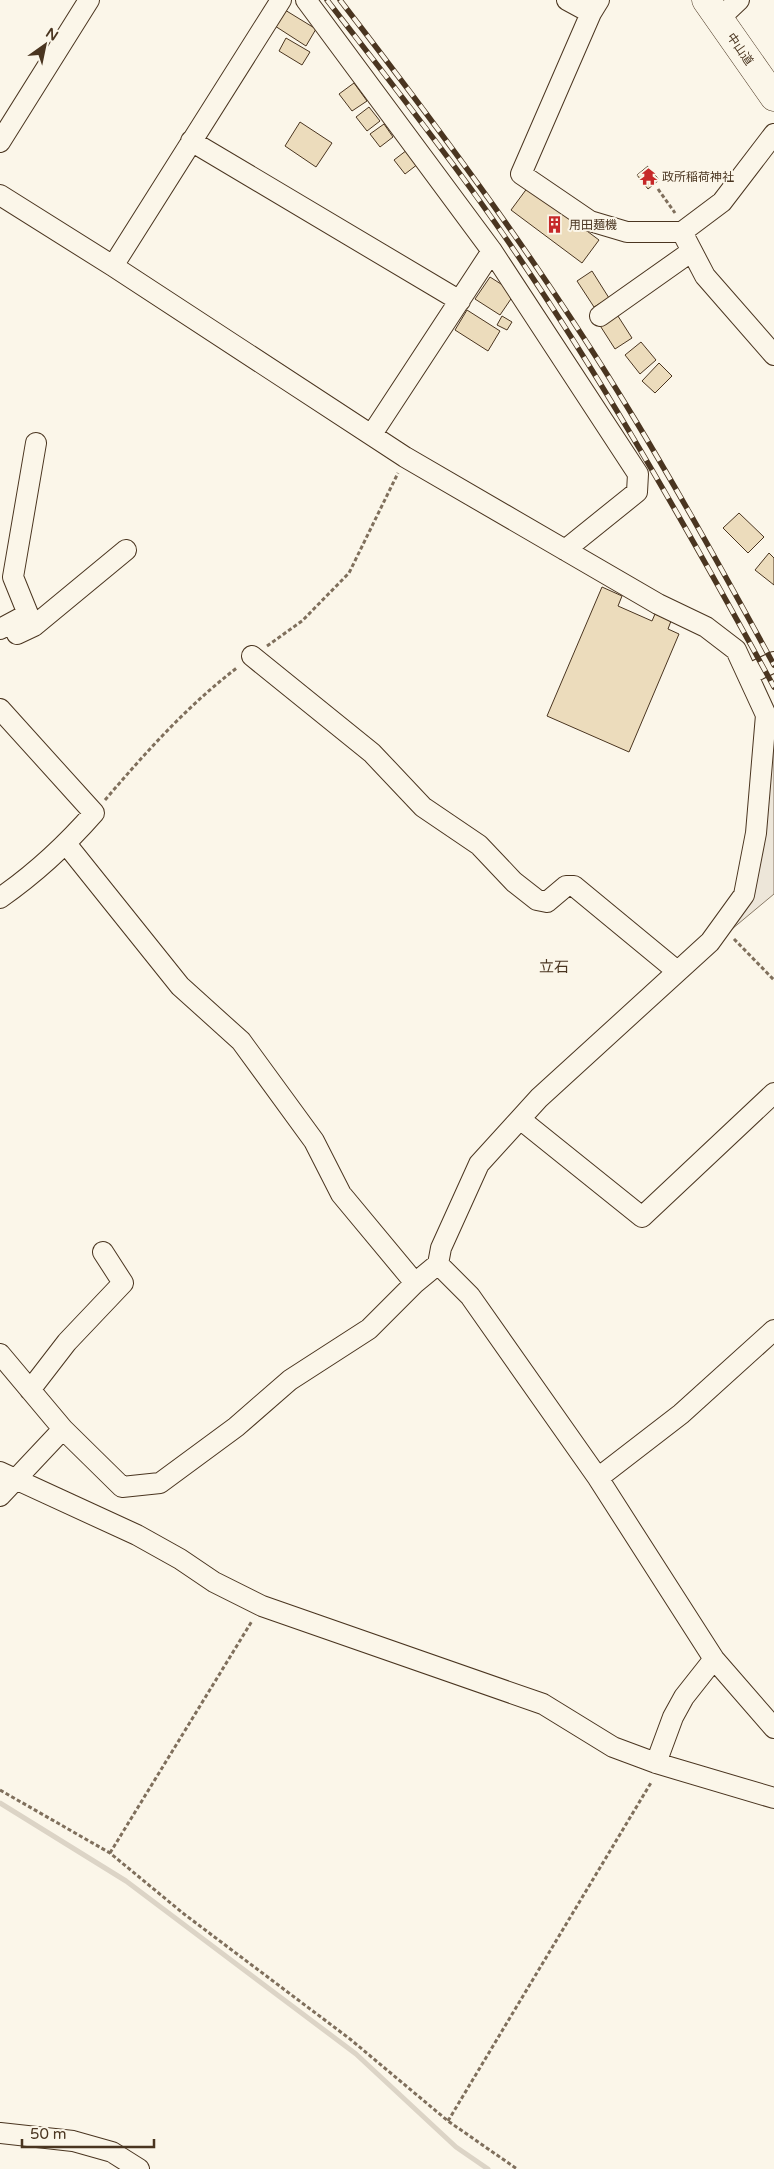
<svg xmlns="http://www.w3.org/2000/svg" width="774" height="2169" font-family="'Varela Round','Noto Sans JP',sans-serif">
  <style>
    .green { fill: #ede6d9; stroke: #887966 }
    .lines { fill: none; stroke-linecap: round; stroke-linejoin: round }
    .stream { stroke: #dcd4c6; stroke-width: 5 }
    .building { fill: #ecdcbc; stroke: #4a3520 }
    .minor-casing { stroke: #4a3520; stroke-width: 22 }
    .highway-casing { stroke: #4a3520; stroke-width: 29 }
    .path { stroke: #7f6f5c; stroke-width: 3; stroke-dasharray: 4 2.5; stroke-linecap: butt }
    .minor { stroke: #fbf6e9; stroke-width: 20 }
    .highway { stroke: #fbf6e9; stroke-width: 28 }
    .rail-casing { stroke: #4a3520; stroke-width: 5.5 }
    .rail { stroke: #fbf6e9; stroke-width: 4; stroke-dasharray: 11; stroke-linecap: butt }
    .labels { text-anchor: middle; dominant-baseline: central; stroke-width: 4; stroke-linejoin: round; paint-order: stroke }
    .street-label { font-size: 12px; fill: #4a3520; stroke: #fbf6e9 }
    .poi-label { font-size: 12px; fill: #4a3520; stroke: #fbf6e9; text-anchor: start }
    .quarter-label { font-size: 15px; fill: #4a3520; stroke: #fbf6e9 }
  </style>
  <rect width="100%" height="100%" fill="#fbf6e9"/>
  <path class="green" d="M774 707V894L732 929 740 915 769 710Z"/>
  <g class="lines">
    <path class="stream" d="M0 1803 126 1881 356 2054 456 2147 488 2169"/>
  </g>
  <path class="building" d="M285 10 316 29 306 46 275 26Z
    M286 38 310 52 302 65 279 51Z
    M354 83 367 101 352 111 339 94Z
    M369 107 380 121 367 131 356 117Z
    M300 122 332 143 316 167 285 146Z
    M384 124 393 137 380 147 370 134Z
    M407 150 418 164 405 174 394 160Z
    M648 166 659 180 648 189 637 175Z
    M528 187 599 240 582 263 511 210Z
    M592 271 609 298 594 307 577 281Z
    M490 277 515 293 500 315 475 299Z
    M467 310 500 331 488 351 455 330Z
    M616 313 632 338 615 349 599 324Z
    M502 316 512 322 507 330 497 325Z
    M641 342 656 360 640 374 625 355Z
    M659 363 672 376 655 393 642 381Z
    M739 513 764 537 748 553 723 528Z
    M769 553 774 558V585L755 570Z
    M602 587 622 596 618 606 652 621 655 614 671 621 668 629 679 634 629 752 547 716Z"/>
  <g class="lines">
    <defs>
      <path id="minor" d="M306 0 492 251 638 474 637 492 565 550
        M567 0 591 13
        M599 0 591 13 521 174 590 221 627 232H682L722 202 774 134
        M719 19 739 0
        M191 141 460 301
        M0 142 89 0
        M0 195 113 266 405 457 658 604 706 627 736 650 766 715 756 833 744 895 710 942 539 1098 479 1164 441 1248 438 1264
        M682 232 705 276 774 355
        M113 266 281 0
        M600 316 692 251
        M372 434 492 251
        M0 629 28 614 13 577 36 443
        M17 634 34 626 126 550
        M252 656 372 753 423 807 479 845 514 882 537 900 547 902 566 886H574L677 971
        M749 674 774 662
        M0 709 94 813C65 846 36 873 0 898
        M67 845 180 986 241 1041 314 1141 341 1194 415 1283
        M520 1119 642 1217 774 1093
        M0 1354 63 1429
        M30 1390 67 1342 123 1283 103 1252
        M0 1472 137 1535 180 1559 214 1582 262 1606 543 1704 613 1747 656 1763 774 1798
        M598 1478 681 1414 774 1330
        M0 1496 63 1429 122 1487 160 1483 236 1427 290 1380 369 1329 415 1283 438 1264 470 1296 598 1478 714 1659 774 1728
        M656 1763 673 1717 684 1697 714 1659
        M0 2133 73 2141 112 2152 139 2169"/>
      <path id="highway" d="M706 0 774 97"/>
    </defs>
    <use href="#minor" class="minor-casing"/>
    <use href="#highway" class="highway-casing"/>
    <path class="path" d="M658 189 675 213
      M267 646 302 621 349 573 398 473
      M105 800C146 752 187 706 238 667
      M734 939 774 980
      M0 1790 110 1853 184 1914 350 2039 448 2121 517 2169
      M110 1853 252 1621
      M448 2121 652 1781"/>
    <use href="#minor" class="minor"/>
    <use href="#highway" class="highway"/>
    <defs>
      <path id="rail" d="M327 0C378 66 430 132 479 200 590 355 683 521 774 687
        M340 0C444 135 546 272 634 418 683 499 729 582 774 665"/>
    </defs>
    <use href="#rail" class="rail-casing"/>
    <use href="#rail" class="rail"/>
  </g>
  <defs>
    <symbol id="temple-bare" viewBox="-9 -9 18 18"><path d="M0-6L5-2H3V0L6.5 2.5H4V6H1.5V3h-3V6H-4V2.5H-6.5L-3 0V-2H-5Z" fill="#c62828" stroke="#fbf6e9" stroke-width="2.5" paint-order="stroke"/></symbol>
    <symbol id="building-bare" viewBox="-9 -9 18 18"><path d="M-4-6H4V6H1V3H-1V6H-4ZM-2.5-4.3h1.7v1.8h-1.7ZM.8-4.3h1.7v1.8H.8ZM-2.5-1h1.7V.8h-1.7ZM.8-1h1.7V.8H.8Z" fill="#c62828" stroke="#fbf6e9" stroke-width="2.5" paint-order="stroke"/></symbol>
  </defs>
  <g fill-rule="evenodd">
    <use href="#temple-bare" x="636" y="164" width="25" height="25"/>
    <use href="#building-bare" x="542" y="212" width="25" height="25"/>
  </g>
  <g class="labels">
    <g class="street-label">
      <text transform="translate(740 49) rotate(55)">中山道</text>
    </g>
    <g class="poi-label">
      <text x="662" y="177">政所稲荷神社</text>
      <text x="569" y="225">用田麺機</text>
    </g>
    <g class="quarter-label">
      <text x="554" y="967">立石</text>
    </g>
  </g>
  <g transform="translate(45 45) rotate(33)" stroke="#fbf6e9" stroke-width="4" paint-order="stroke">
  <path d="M0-4L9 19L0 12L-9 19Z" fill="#4a3520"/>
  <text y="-8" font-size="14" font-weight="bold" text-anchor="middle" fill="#4a3520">N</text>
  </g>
  <path d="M22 2139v8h132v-8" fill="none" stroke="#4a3520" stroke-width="2.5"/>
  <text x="30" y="2139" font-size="15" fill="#4a3520" stroke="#fbf6e9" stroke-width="4" paint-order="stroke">50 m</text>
</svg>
